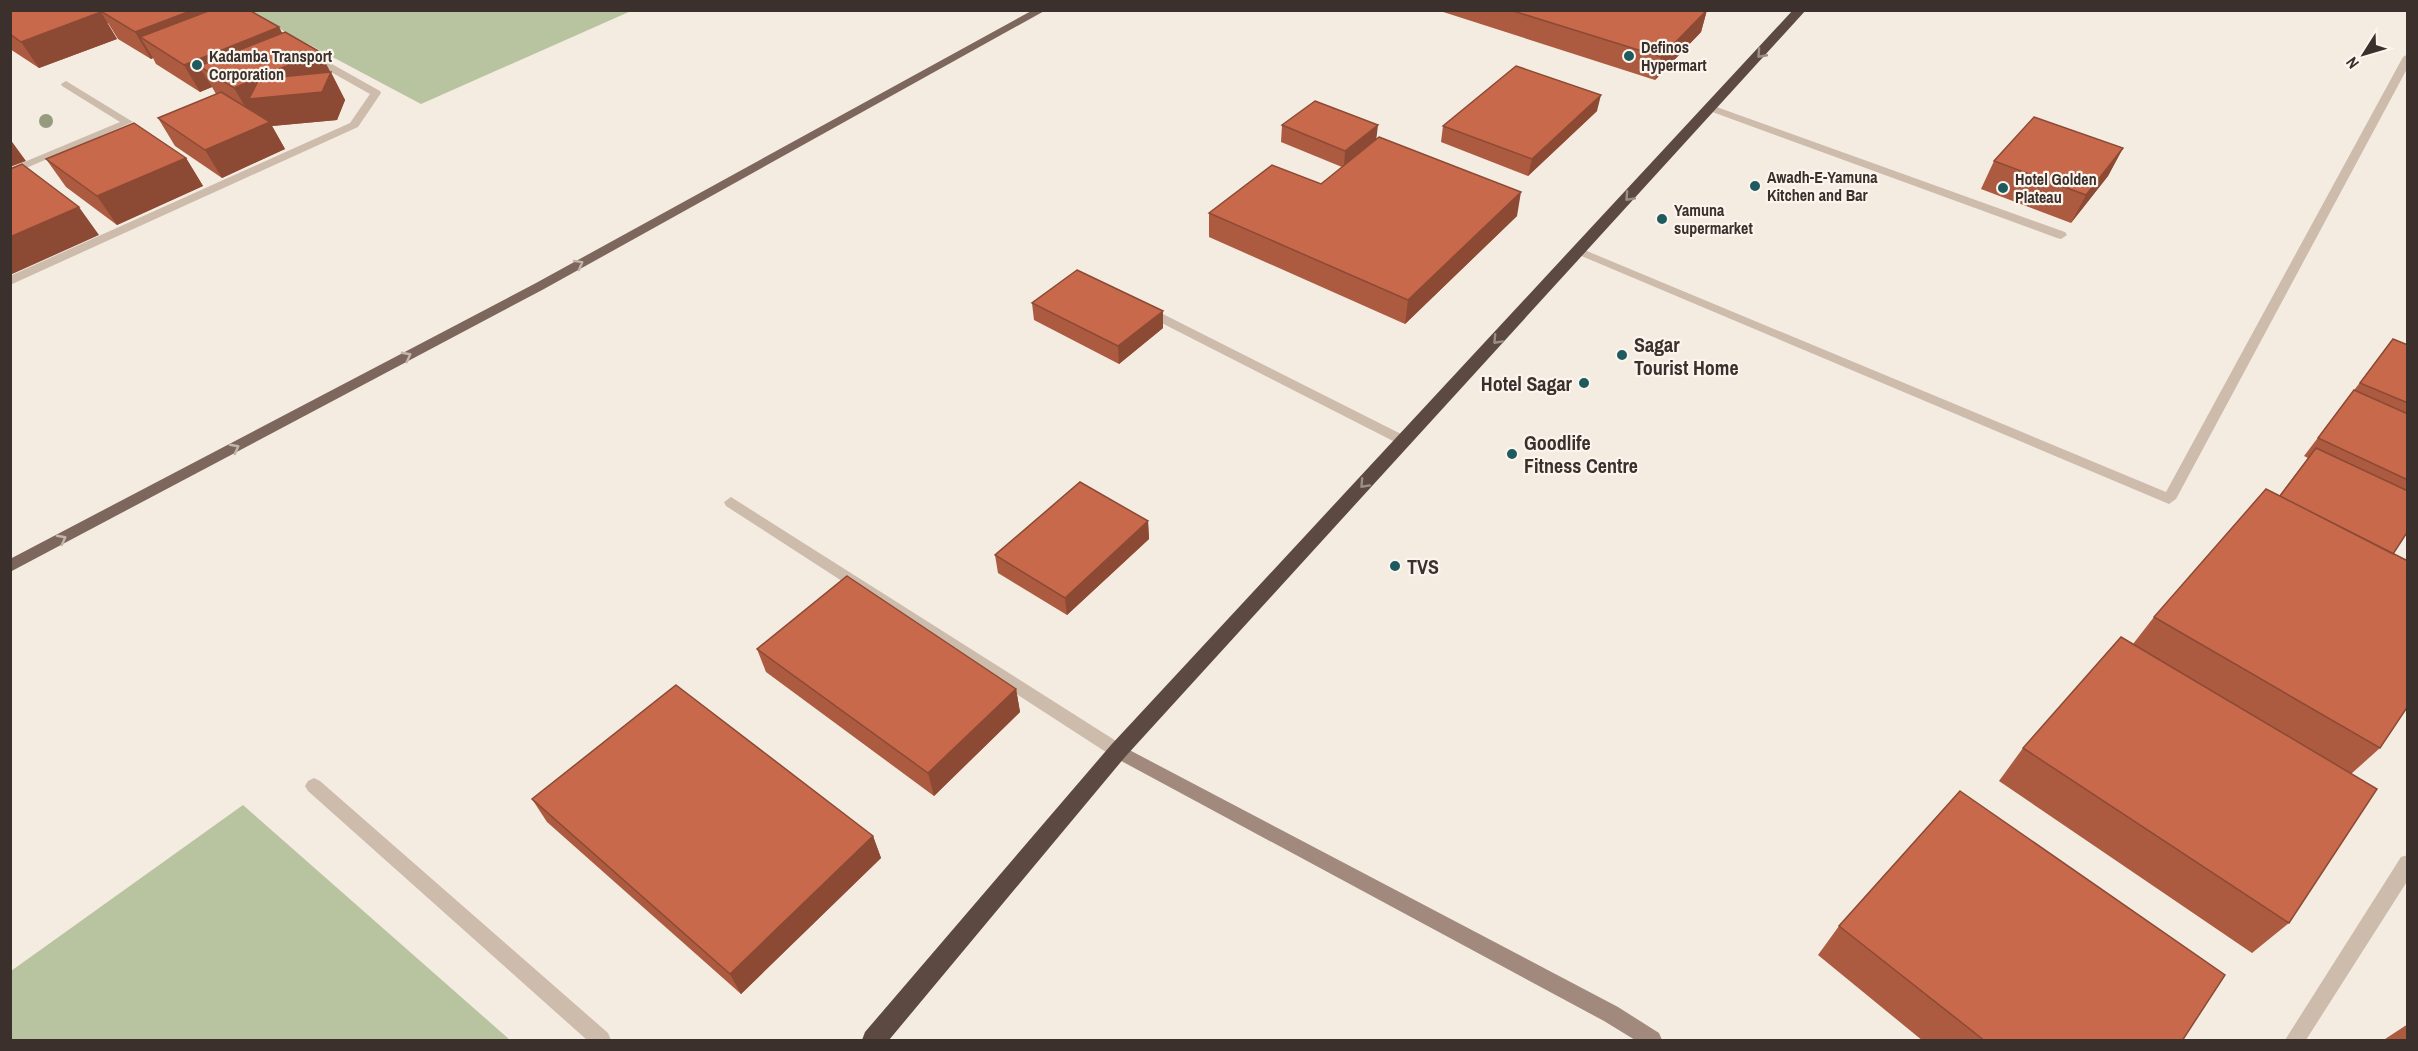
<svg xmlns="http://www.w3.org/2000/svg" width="2418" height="1051" font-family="'Archivo Narrow',sans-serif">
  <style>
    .green { fill: #b8c4a0 }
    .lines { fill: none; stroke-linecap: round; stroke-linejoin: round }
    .lane { fill: #cdbbac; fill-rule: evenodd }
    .street { fill: #cdbbac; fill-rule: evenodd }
    .secondary { fill: #a18a7d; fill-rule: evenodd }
    .primary { fill: #7d675c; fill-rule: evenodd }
    .highway { fill: #5c4a42; fill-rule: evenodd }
    .tree { fill: #969b7f }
    .wall { fill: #ac5a40 }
    .shaded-wall { fill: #8c4a34 }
    .building { fill: #c8694b; stroke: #8c4a34; stroke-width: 1.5 }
    .oneway { stroke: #9c8e87 }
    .oneway2 { stroke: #c2b5ac }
    .poi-dot { fill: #1f5a5e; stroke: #fbf5ee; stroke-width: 2 }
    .labels { text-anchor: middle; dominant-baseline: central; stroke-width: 4.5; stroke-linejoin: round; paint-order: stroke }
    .far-poi-label { font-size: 16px; font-weight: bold; fill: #3b302b; stroke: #fbf5ee; text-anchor: start }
    .poi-label { font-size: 20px; font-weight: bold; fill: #3b302b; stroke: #fbf5ee; text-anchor: start }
  </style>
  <rect width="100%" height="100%" fill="#f4ebe1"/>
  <path class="green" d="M246 11H631L421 104Z
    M243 805 510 1040H11V971Z"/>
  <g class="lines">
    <path class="lane" d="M306 54H314L380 91 381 93 358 127 10 285V276L350 123 370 94 306 58Z
      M66 81 133 122 10 175V168L120 122 62 86 61 84Z
      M1711 105 2065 232 2067 235 2061 239 2057 238 1707 110V106Z
      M2408 855V880L2306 1040H2285L2401 857Z"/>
    <path class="street" d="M2408 54V67L2176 499 2169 504 1572 252 1578 248 1582 249 2166 492 2403 57Z
      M1145 305 1409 438 1411 441 1409 444H1399L1140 312 1139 309 1140 306Z
      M731 497 1124 746 1127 751 1124 756 1118 758 1112 756 726 506 724 502Z
      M314 778 320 781 608 1033 611 1040H587L308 791 305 786 308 781Z"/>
    <path class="secondary" d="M1118 744 1618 1007 1659 1033 1662 1040H1635L1604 1021 1112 756 1109 751 1112 746Z"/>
    <path class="primary" d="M1033 10H1046L544 289 10 572V559L536 283Z"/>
    <path class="highway" d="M1793 10H1806L1125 757 889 1040H862L865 1032 1111 745Z"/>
  </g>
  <circle class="tree" cx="46" cy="121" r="7"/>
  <path class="wall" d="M10 10H249L279 27 282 33 331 72 345 100 337 120 272 126 285 149 222 178 175 146 158 118 216 94 212 87 200 92 156 64 153 58 151 59 118 39 108 23H107L117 39 39 68 10 49Z
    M1437 10H1707L1701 32 1655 80Z
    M1597 111 1528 176 1441 142 1443 126Z
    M1282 125 1376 139 1517 216 1405 324 1209 237V213L1321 184 1342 167 1281 142Z
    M2123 148 2108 176 2071 223 1981 189 1994 161Z
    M186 158 203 186 117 225 66 187 46 159Z
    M1032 303 1163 328 1119 364 1034 320Z
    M2393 339 2408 345V531L2393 554 2380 748 2351 774 2289 923 2252 953 1999 781 2023 748 2133 644 2154 617 2279 496 2308 458 2304 456Z
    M1148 521 1149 539 1067 615 998 573 995 555Z
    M757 649 1016 689 1020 712 934 796 766 672Z
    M532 799 873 836 881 858 741 994 547 822Z
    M1839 926 2182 1041H1923L1818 955Z
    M2408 1024V1041H2382Z"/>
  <path class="shaded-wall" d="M193 10H231L140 37 153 58 151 59 135 32Z
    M1707 10 1701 32 1655 80 1661 57Z
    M101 12 117 39 39 68 21 42Z
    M279 27 293 54 199 66 212 87 200 92 184 65Z
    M320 52 345 100 337 120 272 126 285 149 222 178 205 150 263 124 256 112 250 115 234 88Z
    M1601 95 1597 111 1528 176 1532 159Z
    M1378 125 1376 142 1344 168 1345 151Z
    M10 139 26 161 10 167Z
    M2123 148 2108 176 2071 223 2086 195Z
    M186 158 203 186 117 225 97 196Z
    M1521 192 1517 216 1405 324 1408 300Z
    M79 207 99 235 10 275V237Z
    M1163 311V328L1119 364 1118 346Z
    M1148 521 1149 539 1067 615 1065 598Z
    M1016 689 1020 712 934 796 928 773Z
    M873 836 881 858 741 994 730 974Z"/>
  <path class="building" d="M10 10H98L101 12 21 42 10 34Z
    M107 10H193L135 32 102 12Z
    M211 10H249L279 27 184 65 140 37Z
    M1510 10H1707L1661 57Z
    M285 32 320 52 234 88 199 66Z
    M1516 66 1601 95 1532 159 1443 126Z
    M331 72 322 92 249 99 259 79Z
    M221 92 270 122 205 150 158 118Z
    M1315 101 1378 125 1345 151 1282 125Z
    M2034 117 2123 148 2086 195 1994 161Z
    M134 123 186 158 97 196 46 159Z
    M1379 137 1521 192 1408 300 1209 213 1272 165 1321 184Z
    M22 164 79 207 10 237V169Z
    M1077 270 1163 311 1118 346 1032 303Z
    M2393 339 2408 345V403L2360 383Z
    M2354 390 2408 414V480L2318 438Z
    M2316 448 2408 491V531L2393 554 2280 496Z
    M1080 482 1148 521 1065 598 995 555Z
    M2266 489 2408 561V706L2380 748 2154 617Z
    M847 576 1016 689 928 773 757 649Z
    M2121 637 2377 789 2289 923 2023 748Z
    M676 685 873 836 730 974 532 799Z
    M1960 791 2225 975 2182 1041H1985L1839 926Z"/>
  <defs><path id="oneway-chevron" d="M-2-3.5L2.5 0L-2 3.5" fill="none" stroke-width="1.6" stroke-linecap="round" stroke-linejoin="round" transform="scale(1.5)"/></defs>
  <g class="oneway">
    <use href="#oneway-chevron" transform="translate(1761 54) rotate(132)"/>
    <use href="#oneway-chevron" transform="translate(1629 197) rotate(133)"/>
    <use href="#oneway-chevron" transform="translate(1497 340) rotate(133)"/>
    <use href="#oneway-chevron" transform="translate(1364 484) rotate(133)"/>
  </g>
  <g class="oneway2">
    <use href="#oneway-chevron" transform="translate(579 264) rotate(-29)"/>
    <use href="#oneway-chevron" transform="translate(407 356) rotate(-28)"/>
    <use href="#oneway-chevron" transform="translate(235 448) rotate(-28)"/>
    <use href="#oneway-chevron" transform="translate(62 539) rotate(-28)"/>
  </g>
  <g class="poi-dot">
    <circle cx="1629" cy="56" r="6"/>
    <circle cx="197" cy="65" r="6"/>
    <circle cx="1755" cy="186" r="6"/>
    <circle cx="2003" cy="188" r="6"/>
    <circle cx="1662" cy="219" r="6"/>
    <circle cx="1622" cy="355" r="6"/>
    <circle cx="1584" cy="383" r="6"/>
    <circle cx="1512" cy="454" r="6"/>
    <circle cx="1395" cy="566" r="6"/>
  </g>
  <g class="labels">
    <g class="far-poi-label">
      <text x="1641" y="47">Definos<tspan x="1641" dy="18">Hypermart</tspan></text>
      <text x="209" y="56">Kadamba Transport<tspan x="209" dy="18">Corporation</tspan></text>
      <text x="1767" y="177">Awadh-E-Yamuna<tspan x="1767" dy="18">Kitchen and Bar</tspan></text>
      <text x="2015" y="179">Hotel Golden<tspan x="2015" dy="18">Plateau</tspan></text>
      <text x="1674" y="210">Yamuna<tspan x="1674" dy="18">supermarket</tspan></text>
    </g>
    <g class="poi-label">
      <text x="1634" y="344">Sagar<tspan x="1634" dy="23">Tourist Home</tspan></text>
      <text x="1572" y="383" text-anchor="end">Hotel Sagar</text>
      <text x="1524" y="442">Goodlife<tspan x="1524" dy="23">Fitness Centre</tspan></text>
      <text x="1407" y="566">TVS</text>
    </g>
  </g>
  <rect width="2418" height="1051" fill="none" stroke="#3b302b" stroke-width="24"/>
  <g transform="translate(2364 54) rotate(233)" stroke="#fbf5ee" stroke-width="4.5" paint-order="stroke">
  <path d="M0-4.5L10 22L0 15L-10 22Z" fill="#3b302b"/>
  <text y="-9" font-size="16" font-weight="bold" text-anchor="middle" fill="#3b302b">N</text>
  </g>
</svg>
